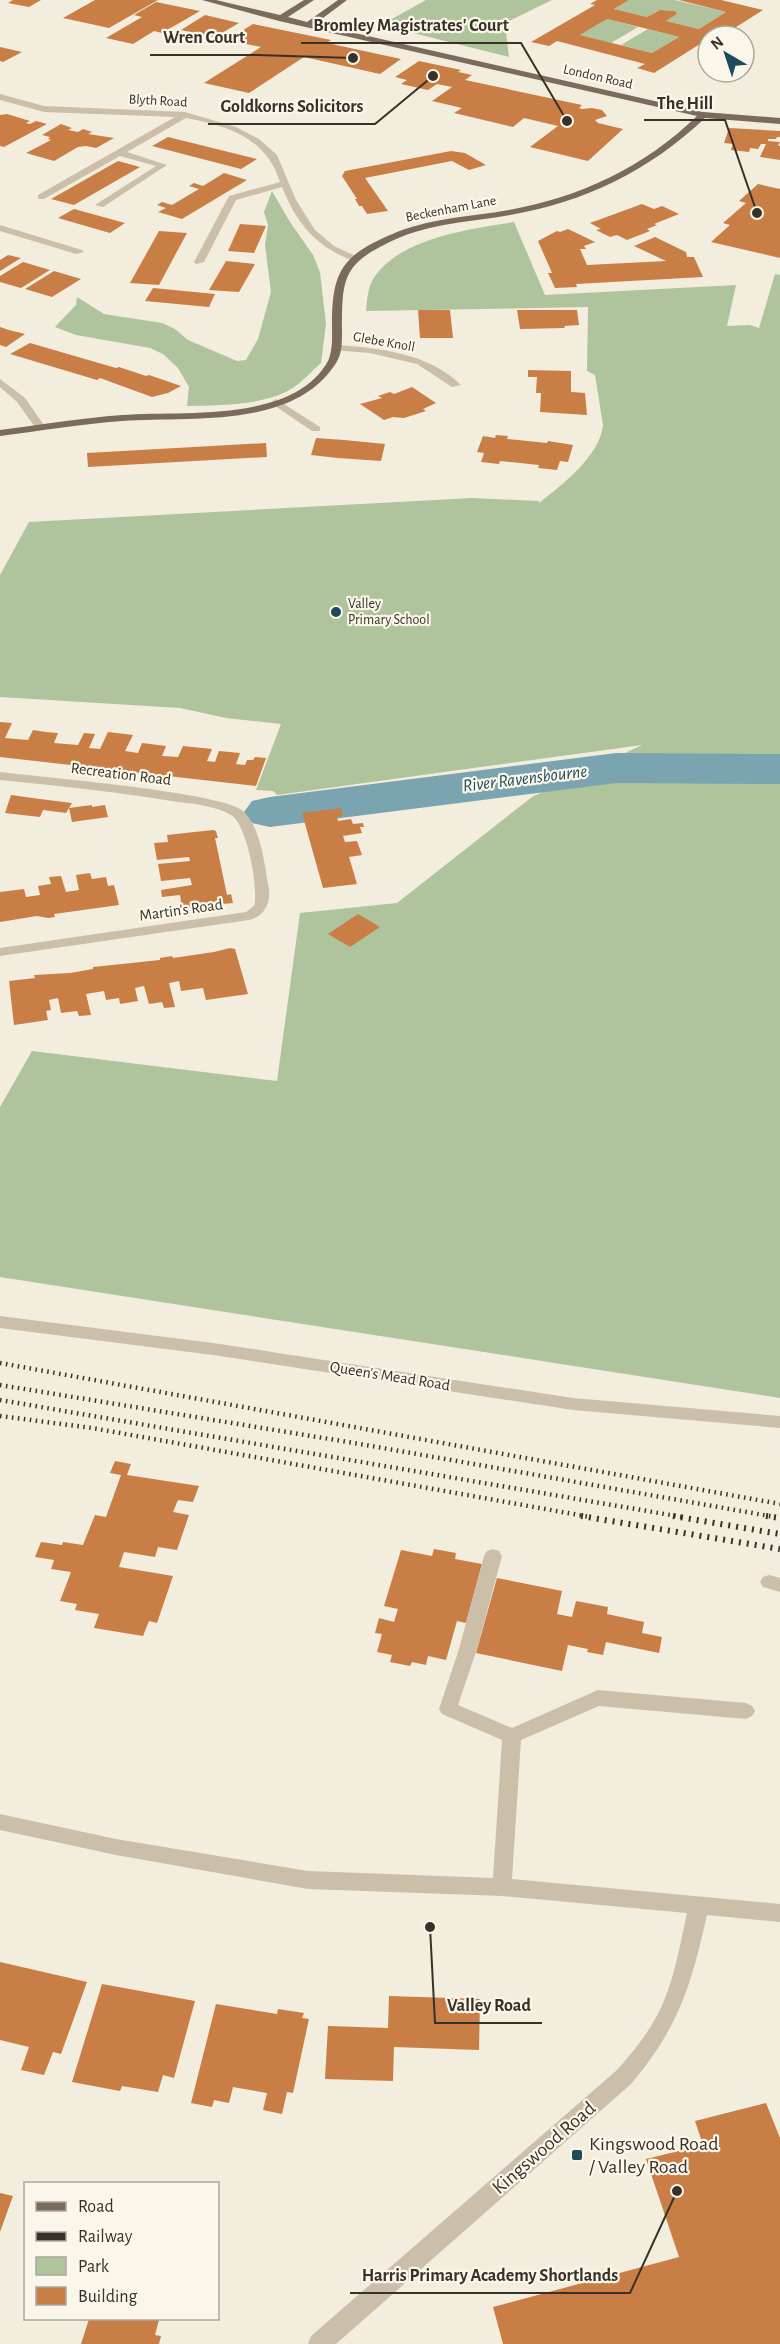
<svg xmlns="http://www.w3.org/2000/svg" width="780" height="2344" font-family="'Alegreya Sans',sans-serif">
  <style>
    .green { fill: #afc39d }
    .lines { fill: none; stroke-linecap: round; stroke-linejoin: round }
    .river { fill: #7ba4b1; fill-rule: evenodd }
    .building { fill: #c97e46; fill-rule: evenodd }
    .minor { fill: #ccbfa9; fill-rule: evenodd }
    .major { fill: #7b6b5a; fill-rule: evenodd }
    .rail-far1 { stroke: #383129; stroke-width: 4.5; stroke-dasharray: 1.5 4.5; stroke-linecap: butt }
    .rail { stroke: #383129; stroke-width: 6; stroke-dasharray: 2 6; stroke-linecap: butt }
    .poi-dot { fill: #1d4b5b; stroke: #faf6ea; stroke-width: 2 }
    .labels { text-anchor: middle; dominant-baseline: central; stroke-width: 4.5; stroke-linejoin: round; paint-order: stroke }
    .far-street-label { font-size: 14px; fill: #383129; stroke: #faf6ea }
    .far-poi-label { font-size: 14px; fill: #383129; stroke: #faf6ea; text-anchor: start }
    .street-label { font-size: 16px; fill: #383129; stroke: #faf6ea }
    .water-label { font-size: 18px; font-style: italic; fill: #1d4b5b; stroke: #faf6ea }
    .near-poi-label { font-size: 20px; fill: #383129; stroke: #faf6ea; text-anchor: start }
    .near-street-label { font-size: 20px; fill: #383129; stroke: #faf6ea }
    .leader { fill: none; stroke: #383129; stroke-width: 2 }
    .callout-dot { fill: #383129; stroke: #faf6ea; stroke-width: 2 }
    .callout-label { font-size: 18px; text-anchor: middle; font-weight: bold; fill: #383129; stroke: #faf6ea; stroke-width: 4.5; stroke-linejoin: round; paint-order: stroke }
  </style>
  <rect width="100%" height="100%" fill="#f3eddd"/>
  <path class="green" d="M426 0H552L505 23 509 57 381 25Z
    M629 0H675L726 12 699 29 666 21 677 14 674 11 660 10 647 17 614 9Z
    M607 19 638 27 611 43 580 35Z
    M648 29 679 37 652 53 621 45Z
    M272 191 290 222 313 255 320 272 326 324 321 363C312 371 303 381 293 388 263 406 221 405 187 406L189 387 178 368 163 354 150 348 76 335 55 327 76 305 77 297 104 314 162 323 175 329 188 340 237 361 246 360 258 339 271 292 265 245 268 225 264 212Z
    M514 222 545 295 736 285 727 326 750 325 759 328 775 274 780 275V1398L0 1277V1107L32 1051 277 1081 300 913 397 903 532 797 642 745 277 795 273 791 256 790 281 724 226 718 180 708 0 697V575L29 522 472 498 539 501V503C562 485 600 456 603 425L595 375 587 371 588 307 366 311C367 299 368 286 375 276 403 237 471 229 514 222Z"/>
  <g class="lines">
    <path class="river" d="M616 753 780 754V784L616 783 270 827 252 823 244 812 252 801 270 797Z"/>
  </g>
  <path class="building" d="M13 0H41L29 7 8 3Z
    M95 0H158L109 28 63 18Z
    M597 0H629L614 9 647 17 660 10 675 11 677 14 666 21 699 29 726 12 679 0H721L763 10 722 36H708V39L654 73 637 68 645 64 557 41 549 46 531 42 595 5 590 4ZM607 19 648 29 679 37 652 53 580 35Z
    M156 2 200 11 162 33 154 31 133 44 106 38 142 17 134 15Z
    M205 15 239 23 215 37 181 30Z
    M253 24 331 40 327 43 401 59 380 74 304 57 249 93 204 83 261 47 227 40Z
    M0 47 22 52 3 62 0 61Z
    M419 61 461 70 458 72 472 75 465 80 582 105 579 108 582 109 592 108 602 110 607 116 595 120 598 123 623 129 588 161 530 147 558 126 524 118 513 127 454 113 462 108 432 101 452 87 437 84 428 90 401 84 407 80 395 77Z
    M7 114 30 121 26 123 30 124 36 121 47 124 4 147 0 146V115Z
    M61 124 72 128 68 130 78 132 83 129 92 132 88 134 114 138 96 148 86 146 78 147 54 161 26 153 51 140 48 139 50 137 42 135Z
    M729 128 780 131V137H777L776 139H768V141L780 142 778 146H780V160L760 157 766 144H761L758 149 750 148 749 152 731 150 733 144 724 143Z
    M168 137 257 159 241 169 152 146Z
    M451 151 465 153 486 165 469 170 452 161 365 178 388 211 367 214 362 206H359L355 199H357L342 176 345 171Z
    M118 161 140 167 74 205 51 199Z
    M224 173 247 180 182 219 158 212 166 208 157 205 162 202 172 205 199 189 189 186 194 183 203 186Z
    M758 184 780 189V258L711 242 730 225 723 223 746 203 739 201Z
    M642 204 654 209 662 206 679 214 654 224 657 225 647 229 650 231 627 240 617 235 610 237 596 230 601 229 590 223Z
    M74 209 125 223 110 233 58 218Z
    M240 224 266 226 254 253 228 251Z
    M568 229 595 242 584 246 586 249H580L587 265 666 261 634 246 655 237 686 252 687 257H694L703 277 576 284 577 287 555 288 548 273H552L538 241 557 231 560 232Z
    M159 231 187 233 159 285 130 283Z
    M8 255 21 258 0 271V260Z
    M226 261 255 264 239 292 209 290Z
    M23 262 50 270 21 288 0 282V276Z
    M54 271 81 279 52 297 25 289Z
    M153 288 215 294 209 307 145 301Z
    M418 310H450L453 338H420Z
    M517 310H577L579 325 564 326 565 328 520 329Z
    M0 327 9 330 25 334 6 347 0 345Z
    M30 343 116 368 119 367 146 376 149 375 181 386 168 393 152 397 100 378 97 380 10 354Z
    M528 370 571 371V392L585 393 587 415 540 412 541 393H536L537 377H528Z
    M412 387 436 403 423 409 426 411 404 418 393 417 384 420 360 404 382 398 378 396 390 392 394 394Z
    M496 435 508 436 507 439 547 443 548 441 573 445 568 462 560 461 557 470 538 468 539 465 500 461 499 464 481 462 484 453 477 452 483 436 495 438Z
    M316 438 344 440 385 444 381 461 338 458 311 455Z
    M266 443 267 457 88 467 87 453Z
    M0 722 12 723 5 738 28 740 33 730 46 732 58 733 54 743 78 745 84 733 95 734 89 748 100 749 108 732 133 735 125 751 138 753 142 743 166 746 162 756 178 757 183 746 212 749 207 761 215 762 219 751 240 753 236 764 245 765 247 760H253L255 757 266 758 256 786 0 757Z
    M11 795 40 799 72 803 66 813 43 810 40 817 5 813Z
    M92 805V807L105 805 108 817 72 822 69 808Z
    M341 808 343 816 337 817 338 821 351 819 353 824 363 823 364 827H360L362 833 343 836 345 842 357 841 362 855 349 857 357 884 323 888 302 813Z
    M213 830 216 831 218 838H215L227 895 231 894 233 903 182 908 180 895 162 897 161 890 192 885 190 878 161 881 158 864 190 861 189 857 157 860 154 843 168 842 167 835Z
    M90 873 92 879 106 877 108 886 114 885 119 905 54 914 55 917 48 918 37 916 0 922V892L24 889 26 897 40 895 38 886 51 884 49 877 61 876 66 892 79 890 76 875Z
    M358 914 380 927 350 947 328 934Z
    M230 948 235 949 248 994 206 1000 203 988 181 991 179 981 169 983 175 1007 164 1008 162 1002 149 1004 144 986 135 988 138 1001 120 1004 119 998 106 1000 104 991 86 994 91 1015 79 1016 77 1011 61 1013 58 998 49 1000 51 1010 46 1011 48 1020 14 1025 9 981 35 978 34 975 70 973 93 969V967L160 960V958L172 956 173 958 214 952Z
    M115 1461 131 1464 127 1475 199 1486 193 1502 178 1500 173 1512 189 1515 177 1550 158 1547 155 1557 124 1552 119 1567 173 1576 157 1623 149 1621 143 1636 94 1628 99 1614 75 1610 77 1604 60 1601 71 1572 51 1569 54 1560 35 1557 41 1542 62 1545 63 1542 83 1545 95 1515 106 1517 121 1475 110 1473Z
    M434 1549 456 1553 455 1559 482 1564 466 1623 457 1621 446 1660 428 1656 426 1665 412 1662 410 1666 390 1662 392 1655 377 1652 382 1634 375 1633 379 1618 394 1622 398 1609 384 1606 401 1550 432 1556Z
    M497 1578 562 1591 557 1614 572 1617 576 1601 608 1607 607 1614 644 1622 642 1633 662 1637 659 1653 606 1642 603 1655 587 1652 588 1649 568 1645 562 1671 476 1653Z
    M0 1962 87 1982 61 2054 53 2052 44 2075 21 2070 29 2047 0 2040Z
    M102 1984 195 2001 174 2078 163 2075 158 2092 122 2086 120 2091 72 2082Z
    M389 1996 480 1999 479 2050 394 2047 393 2081 325 2079 328 2026 388 2028Z
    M216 2004 277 2014 278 2009 304 2013 302 2018 309 2019 293 2093 287 2092 282 2114 263 2110 267 2093 233 2087 229 2103 214 2100 212 2107 191 2103Z
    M766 2103 780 2138V2344H503L493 2307 679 2257 646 2159 703 2145 695 2121Z
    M0 2193 13 2196 0 2232Z
    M89 2319 159 2320 155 2335 161 2336 159 2344H81Z"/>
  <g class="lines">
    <path class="minor" d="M0 94 44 106 185 112 236 127 259 139 277 155 296 200 315 230 334 246 362 259 354 261C316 247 297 224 282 187L236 200 204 262 196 264 194 262 229 196 280 182C266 138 229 126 186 118L127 152 167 165 103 207 95 205 156 166 120 156 44 199H38V195L175 117 44 112 0 100Z
      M0 225 82 250 84 252 76 254 0 231Z
      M336 345C379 348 429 353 461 385L452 387 417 364 370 353 332 350 331 348Z
      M0 379 25 398 46 428 45 430H37L17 402 0 387Z
      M276 399 320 427V431H312L272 404 271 402Z
      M0 772C39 777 222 792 243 811 261 828 264 862 268 884 272 900 266 916 249 920L0 956V948L246 912 254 906C259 889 247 824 231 815 216 806 195 804 178 802 119 792 59 786 0 780Z
      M0 1316 213 1343 573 1398 780 1416V1428L573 1410 213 1355 0 1328Z
      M493 1549 499 1551 502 1556 477 1649 458 1705 512 1728 598 1690 746 1703 752 1706 755 1711 752 1716 746 1719 599 1706 521 1740 512 1879 780 1904V1922L707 1915C691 1986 679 2027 631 2084L336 2344H308L311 2336 617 2070C630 2055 644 2039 654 2021 673 1989 679 1949 687 1913L502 1896 308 1889 116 1855 0 1830V1814L116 1839 308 1871 493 1878 502 1740 442 1714 439 1709 459 1649 484 1556 487 1551Z
      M769 1575 780 1578V1592L763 1587 760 1582 763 1577Z"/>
    <path class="major" d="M202 0H216L280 15 304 0H314L288 17 307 22 338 0H347L315 24 703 112 780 118V124L705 118C649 171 585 202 510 215 471 222 431 223 394 240 342 264 342 278 342 332 342 343 342 354 336 363 294 430 189 416 122 421 81 424 40 431 0 436V430C40 425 81 418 122 415 182 410 293 424 328 361 333 350 332 336 332 325 332 273 341 256 390 235 428 218 469 217 509 210 581 197 644 167 697 116L279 21Z"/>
    <path class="rail-far1" d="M0 1363 780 1504
      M0 1385 360 1444 775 1517
      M0 1400 682 1517
      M0 1416 92 1428 590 1517"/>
    <path class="rail" d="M581 1516 780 1549
      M673 1516 780 1534
      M766 1516 780 1518"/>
  </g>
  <g class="poi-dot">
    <circle cx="336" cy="612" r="6"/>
    <rect x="571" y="2149" width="12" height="12" rx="3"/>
  </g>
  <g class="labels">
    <g class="far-street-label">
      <text transform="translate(598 77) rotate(13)">London Road</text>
      <text transform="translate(158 101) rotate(3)">Blyth Road</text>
      <text transform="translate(451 209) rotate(-11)">Beckenham Lane</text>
      <text transform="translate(384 342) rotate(10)">Glebe Knoll</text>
    </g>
    <g class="far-poi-label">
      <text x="348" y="604">Valley<tspan x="348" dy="16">Primary School</tspan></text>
    </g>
    <g class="street-label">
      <text transform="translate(121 774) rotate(7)">Recreation Road</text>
      <text transform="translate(181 910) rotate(-8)">Martin's Road</text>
      <text transform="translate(390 1376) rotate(9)">Queen's Mead Road</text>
    </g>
    <g class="water-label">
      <text transform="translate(525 779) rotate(-7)">River Ravensbourne</text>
    </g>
    <g class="near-poi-label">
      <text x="589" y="2144">Kingswood Road<tspan x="589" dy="23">/ Valley Road</tspan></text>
    </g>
    <g class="near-street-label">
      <text transform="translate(544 2148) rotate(-41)">Kingswood Road</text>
    </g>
  </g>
  <path class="leader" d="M567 121L521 43H301M353 58L257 55H150M757 213L725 120H644M433 76L375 124H208M430 1927L435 2023H542M677 2191L630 2293H350"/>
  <g class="callout-dot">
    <circle cx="567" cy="121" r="6"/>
    <circle cx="353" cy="58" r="6"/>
    <circle cx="757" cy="213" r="6"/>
    <circle cx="433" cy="76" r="6"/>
    <circle cx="430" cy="1927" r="6"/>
    <circle cx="677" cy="2191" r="6"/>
  </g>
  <g class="callout-label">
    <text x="411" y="31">Bromley Magistrates' Court</text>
    <text x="204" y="43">Wren Court</text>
    <text x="685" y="109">The Hill</text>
    <text x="292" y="112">Goldkorns Solicitors</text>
    <text x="489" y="2011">Valley Road</text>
    <text x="490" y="2281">Harris Primary Academy Shortlands</text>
  </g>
  <rect x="24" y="2182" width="195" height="138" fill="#faf6ea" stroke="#aca79d" stroke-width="1.5"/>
  <rect x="36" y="2202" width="30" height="9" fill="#7b6b5a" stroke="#aca79d" stroke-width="1.5"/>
  <text x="78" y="2212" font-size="18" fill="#383129">Road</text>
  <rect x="36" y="2232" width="30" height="9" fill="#383129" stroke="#aca79d" stroke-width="1.5"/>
  <text x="78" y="2242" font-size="18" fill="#383129">Railway</text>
  <rect x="36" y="2257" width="30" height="18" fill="#afc39d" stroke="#aca79d" stroke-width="1.5"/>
  <text x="78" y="2272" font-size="18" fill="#383129">Park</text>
  <rect x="36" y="2287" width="30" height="18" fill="#c97e46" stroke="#aca79d" stroke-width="1.5"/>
  <text x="78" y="2302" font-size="18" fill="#383129">Building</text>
  <g transform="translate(726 54) rotate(321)"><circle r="28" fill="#faf6ea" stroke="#aca79d" stroke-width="1.5"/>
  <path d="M0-4.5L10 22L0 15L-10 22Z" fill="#1d4b5b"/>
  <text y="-9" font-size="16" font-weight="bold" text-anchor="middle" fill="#383129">N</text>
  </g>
</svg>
